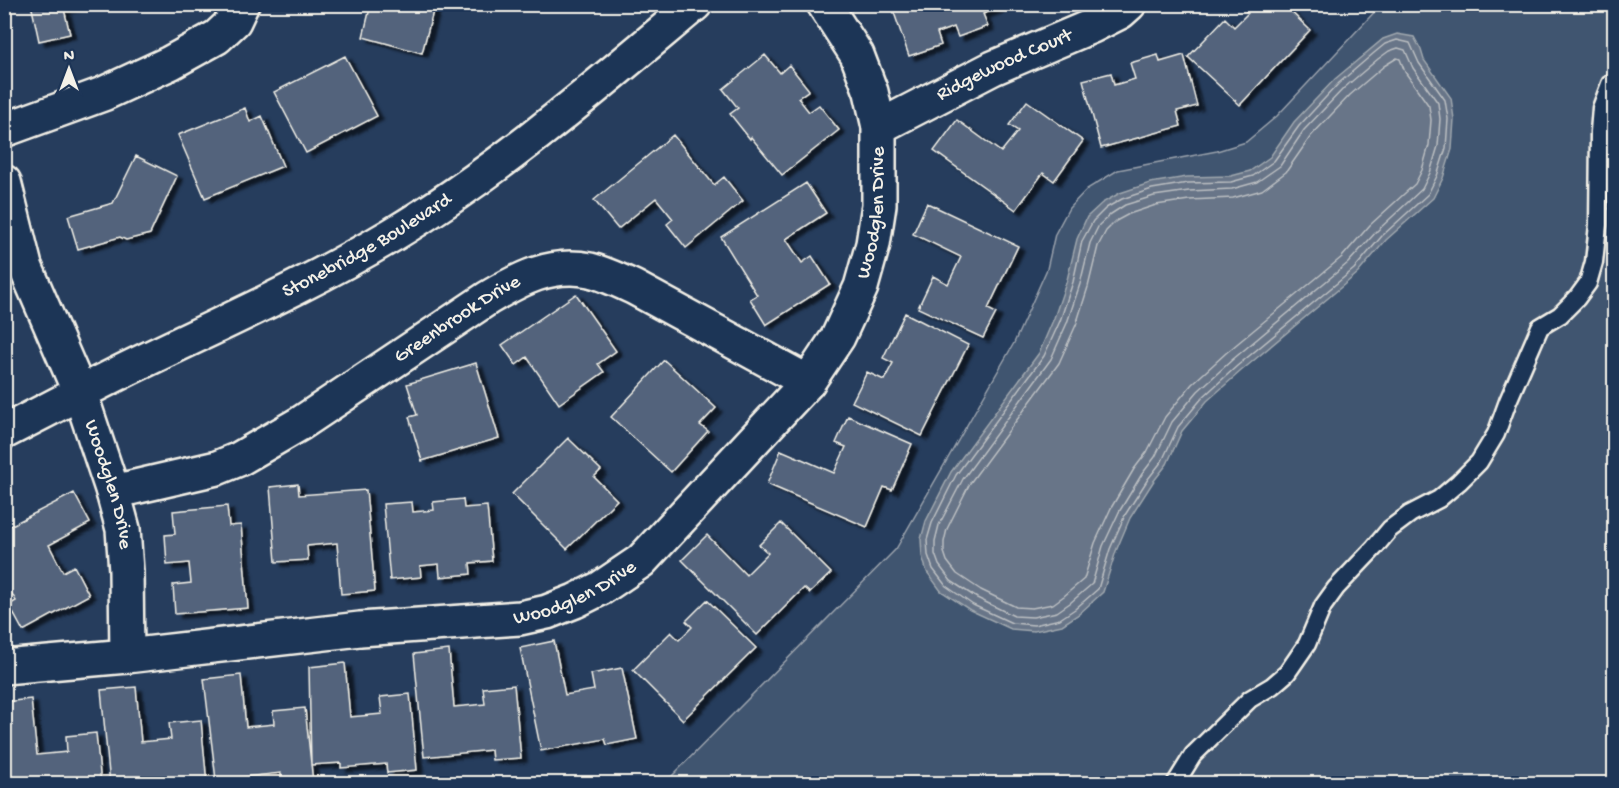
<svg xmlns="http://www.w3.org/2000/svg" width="1619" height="788" font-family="'Gochi Hand',sans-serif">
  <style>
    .green { fill: #40546f; stroke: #9aa2ac; stroke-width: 1.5 }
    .water { fill: #677588; stroke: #9fa7ae; stroke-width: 1.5 }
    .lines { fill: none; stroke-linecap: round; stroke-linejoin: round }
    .shore { stroke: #bcbfc2; stroke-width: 1.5 }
    .building { fill: #52647b; stroke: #f4f1e8; stroke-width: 1.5; filter: url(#shadow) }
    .service-casing { stroke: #f4f1e8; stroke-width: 21 }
    .minor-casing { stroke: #f4f1e8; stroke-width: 38 }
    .service { stroke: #1d3557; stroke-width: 16 }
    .minor { stroke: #1d3557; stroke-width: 33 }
    .labels { text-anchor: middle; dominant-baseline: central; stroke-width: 4.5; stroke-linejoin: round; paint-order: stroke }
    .street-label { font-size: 20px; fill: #f4f1e8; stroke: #1d3557 }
  </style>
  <defs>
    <filter id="shadow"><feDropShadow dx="6" dy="4" stdDeviation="1.5" flood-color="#0009"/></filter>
  </defs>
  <rect width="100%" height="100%" fill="#263d5d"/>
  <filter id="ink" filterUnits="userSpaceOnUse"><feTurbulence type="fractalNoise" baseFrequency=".0167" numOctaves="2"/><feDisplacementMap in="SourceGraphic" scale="12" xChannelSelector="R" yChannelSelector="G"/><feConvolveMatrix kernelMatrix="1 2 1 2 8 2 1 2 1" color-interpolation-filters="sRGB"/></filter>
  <g filter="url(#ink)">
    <path class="green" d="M1381 5H1614V783L647 784 667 781 896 549 1014 343 1047 269 1055 234 1069 208 1087 189 1118 170 1217 151 1246 142 1277 116Z"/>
    <path class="water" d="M1397 34 1414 37 1421 50 1424 60 1451 98 1454 119 1452 149 1443 178 1433 198 1386 240 1358 273 1241 371 1207 401 1182 431 1167 464 1153 482 1130 518 1116 551 1103 592 1079 614 1062 625 1034 631 1011 629 970 610 941 591 927 572 922 556 921 539 926 521 951 472 1039 353 1054 318 1067 280 1077 239 1087 217 1102 203 1120 193 1150 183 1187 177 1231 176 1250 171 1270 157 1294 122 1335 79 1383 39Z"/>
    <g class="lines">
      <path class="shore" d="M1397 40 1410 43 1419 63 1445 100 1448 119 1446 148 1437 176 1428 194 1382 236 1354 269 1237 366 1203 397 1178 427 1162 461 1148 479 1125 515 1110 549 1098 589 1075 609 1060 619 1034 625 1012 623 973 605 946 586 933 569 928 555 927 540 932 523 956 475 1044 356 1060 321 1073 282 1082 241 1093 221 1106 208 1122 199 1152 189 1188 183 1231 182 1253 176 1274 161 1299 126 1339 83 1374 53 1385 44Z
        M1398 48 1405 50 1413 68 1438 103 1440 119 1438 146 1430 173 1422 189 1377 231 1348 263 1232 360 1198 391 1172 422 1155 457 1142 474 1119 512 1103 546 1092 584 1070 603 1057 612 1033 617 1014 616 977 598 951 581 939 565 935 554V541L939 525 963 479 1051 359 1067 323 1080 284 1090 243 1099 225 1111 214 1125 205 1154 196 1189 191 1232 189 1257 182 1280 166 1304 130 1344 88 1378 59 1389 51Z
        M1397 58 1400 59 1405 72 1429 106 1431 120 1429 145 1422 170 1415 184 1370 225 1342 257 1226 353 1192 384 1165 417 1147 452 1134 469 1111 508 1095 543 1084 579 1064 596 1053 604 1032 608 1016 607 981 590 957 574 947 561 944 552V542L947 529 970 483 1059 363 1076 325 1088 287 1098 246 1106 231 1116 221 1129 214 1156 205 1189 200 1233 198 1262 190 1286 172 1311 136 1350 95 1384 66Z"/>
    </g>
    <path class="building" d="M31 4H82L64 9 70 34 39 41Z
      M371 4H435L422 53 363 37Z
      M891 4H1000L1001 7 983 14 988 26 958 37 954 27 937 33 941 45 909 56Z
      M1239 4H1283L1310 30 1240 105 1188 57 1225 18 1234 27 1248 13Z
      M765 55 780 73 789 65 809 90 798 98 809 112 819 105 839 130 782 175 751 137 750 139 730 114 738 108 723 89Z
      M1158 55 1160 62 1184 55 1197 106 1177 111 1181 126 1101 148 1083 80 1111 73 1114 85 1135 79 1130 63Z
      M345 56 377 116 306 153 274 92Z
      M1027 101 1083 141 1054 181 1043 173 1016 210 934 151 957 120 1001 152 1018 131 1009 125Z
      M245 108 250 122 262 116 283 166 205 198 178 135Z
      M673 135 714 185 724 177 743 201 686 248 667 224 673 219 656 198 618 229 594 200Z
      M136 156 177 176 150 234 126 240 120 237 78 249 68 216 113 203Z
      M806 183 826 213 786 239 802 263 812 256 830 284 766 325 750 299 757 295 721 237Z
      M927 203 1018 246 988 309 996 313 983 338 918 308 933 276 948 284 961 257 913 234Z
      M576 294 616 351 598 364 604 372 559 404 527 357 516 365 502 345Z
      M905 313 968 345 922 436 852 402 867 372 884 380 893 363 883 358Z
      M664 360 716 408 700 425 708 431 671 472 611 417Z
      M476 363 499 438 422 461 409 417 417 415 407 384Z
      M848 416 912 444 892 490 884 487 867 527 767 484 781 450 834 473 846 447 836 443Z
      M568 438 601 470 594 477 617 500 567 549 512 494Z
      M298 484 299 495 366 490 375 591 341 594 337 543 307 546 308 560 276 562 270 487Z
      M74 493 90 523 49 545 63 572 74 566 89 595 23 631 9 605 16 601 4 580V529Z
      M463 499 464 508 487 506 492 561 470 563 471 574 440 577 439 564 420 566 421 577 390 580 383 504 412 502 413 512 434 510 433 502Z
      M227 506 229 526 241 525 248 608 175 614 173 585 191 583 189 563 167 565 165 535 175 534 173 511Z
      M781 523 831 573 810 593 804 588 757 635 682 560 707 535 746 575 768 553 759 545Z
      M707 600 756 648 683 720 633 670 671 632 679 640 692 627 686 621Z
      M554 641 565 695 594 690 591 674 622 668 637 739 607 745 605 739 541 751 520 648Z
      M449 650 454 707 485 704 483 688 514 685 521 758 492 760 491 750 424 757 414 654Z
      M345 663 350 717 382 714 380 697 410 694 417 770 387 773 386 764 341 768V763L311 765 309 667Z
      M241 675 246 727 274 724 273 711 305 708 313 782 282 784 281 773 216 780 204 679Z
      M136 687 141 742 171 739 169 723 201 720 207 784H110L101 690Z
      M31 699 37 755 67 752 66 736 96 733 101 784H4V702Z"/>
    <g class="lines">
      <defs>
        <path id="service" d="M1175 784 1193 755 1250 699 1272 686 1287 673 1307 644 1323 606 1336 588 1374 548 1390 529 1410 514 1439 499 1459 482 1479 462 1496 434 1508 401 1540 327 1560 315 1577 298 1588 283 1594 262 1598 225 1599 132 1601 108 1610 84 1614 82"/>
        <g id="minor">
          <path id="s1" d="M879 127 993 68 1092 26 1120 12 1129 4"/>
          <path d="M4 130 103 94 170 63 217 37 234 21 242 4"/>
          <path id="s2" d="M4 182 25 266 80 393 113 492 123 529 126 571 127 656"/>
          <path id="s3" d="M4 432C45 411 85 390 125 370 215 326 307 286 392 235 502 169 597 86 695 4"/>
          <path id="s4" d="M113 492 217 468 239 459 301 423 488 298C520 279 551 262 590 270 606 274 620 281 635 288L808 382"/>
          <path id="s5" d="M4 667 127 656 360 629 520 618 547 612 575 601 601 588 641 561 808 382 838 337 861 287 873 244 879 205V127L871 92 857 55 824 4"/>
        </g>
      </defs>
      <use href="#service" class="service-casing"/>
      <use href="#minor" class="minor-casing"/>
      <use href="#service" class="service"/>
      <use href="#minor" class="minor"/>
    </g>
  </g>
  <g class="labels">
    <g class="street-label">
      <text stroke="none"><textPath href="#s1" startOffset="140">Ridgewood Court</textPath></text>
      <text stroke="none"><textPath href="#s5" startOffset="1083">Woodglen Drive</textPath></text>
      <text stroke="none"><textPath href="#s3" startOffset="408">Stonebridge Boulevard</textPath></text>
      <text stroke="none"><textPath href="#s4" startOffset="390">Greenbrook Drive</textPath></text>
      <text stroke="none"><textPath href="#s2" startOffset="321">Woodglen Drive</textPath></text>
      <text stroke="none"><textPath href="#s5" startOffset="579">Woodglen Drive</textPath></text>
    </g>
  </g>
  <rect width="1619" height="788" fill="none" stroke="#1d3557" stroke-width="24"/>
  <rect x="12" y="12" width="1595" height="764" fill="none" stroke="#f4f1e8" stroke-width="2" filter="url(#ink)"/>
  <g transform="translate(69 69)" stroke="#1d3557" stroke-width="4.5" paint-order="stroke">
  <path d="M0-4.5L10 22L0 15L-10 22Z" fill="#f4f1e8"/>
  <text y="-9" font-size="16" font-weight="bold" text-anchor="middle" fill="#f4f1e8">N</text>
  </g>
</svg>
